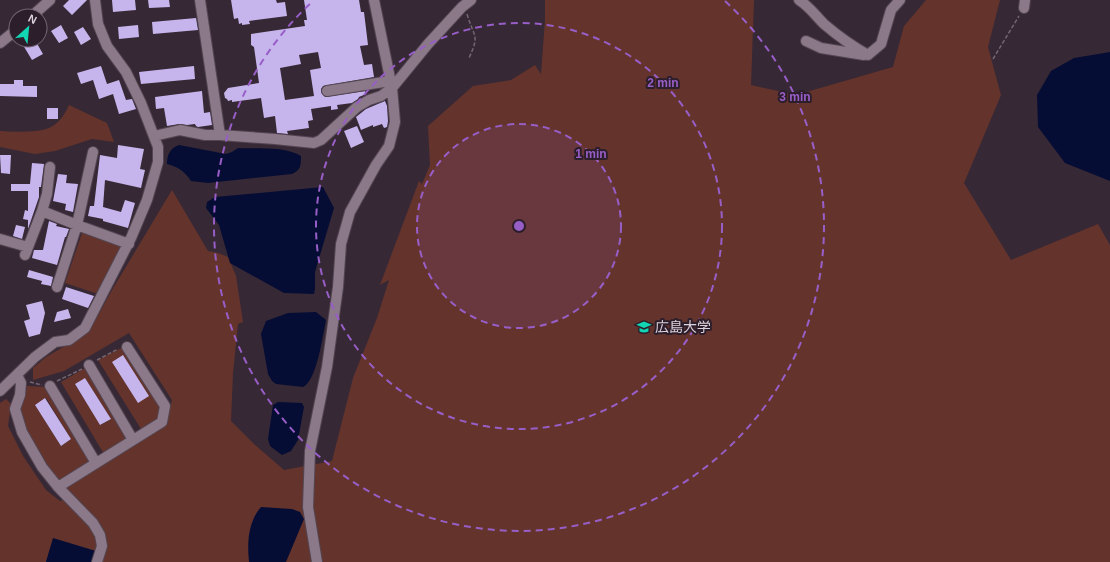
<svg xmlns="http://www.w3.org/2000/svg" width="1110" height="562" font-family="Helvetica,'Noto Sans JP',sans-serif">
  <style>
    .green { fill: #64342c; fill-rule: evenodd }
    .water { fill: #050d35 }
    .building { fill: #c6b5ec; fill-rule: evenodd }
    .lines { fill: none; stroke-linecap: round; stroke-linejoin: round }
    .minor-casing { stroke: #534652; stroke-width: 12 }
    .path { stroke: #736672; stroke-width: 1.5; stroke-dasharray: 4 2; stroke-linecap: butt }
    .minor { stroke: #8b7889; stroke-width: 10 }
    .ring { fill: none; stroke: #985ec7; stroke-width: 2; stroke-dasharray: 7 5 }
    .labels { text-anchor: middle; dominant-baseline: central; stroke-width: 4; stroke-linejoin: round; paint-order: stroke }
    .poi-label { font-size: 14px; fill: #dbd1da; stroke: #2d1e2b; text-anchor: start }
    .centre { fill: #985ec7; stroke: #2d1e2b; stroke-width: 2 }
    .ring-label { font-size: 12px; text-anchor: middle; font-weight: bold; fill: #985ec7; stroke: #2d1e2b; stroke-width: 4; stroke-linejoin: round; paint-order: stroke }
  </style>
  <rect width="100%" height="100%" fill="#372835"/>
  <path class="green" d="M545 0H754L751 85 796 95 893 67 904 26 926 0H1000L988 47 1001 95 964 183 1011 260 1098 224 1110 245V562H93L53 539 46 562H0V403L6 399 11 404 8 426 23 456 46 490 60 501 71 497 65 493 66 487 165 426 172 400 129 333 64 371 33 380V368L46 357 89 332 112 290 172 190 208 251 218 253 228 257 236 276 243 322 238 324 233 373 231 421 254 444 284 470 332 461 353 378 377 318 389 280 380 285 419 181 422 184 430 165 428 126 473 86 511 80 535 65 541 74 545 20Z
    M69 105 107 123 114 142 92 139 55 151 35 154 0 147V131C12 132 41 133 51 127 60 122 65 114 69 105Z
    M87 230 126 246 98 294 65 283 82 233Z
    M123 347 161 409 158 419 141 429 98 360Z
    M87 367 127 434 125 440 104 454 61 382ZM85 378 111 419 101 425 75 385Z
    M27 386 46 387 89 459 88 464 61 481 55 478 23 423C17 407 25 401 27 386ZM46 398 71 439 61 446 35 405Z"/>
  <path class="water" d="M1110 52V181L1065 163 1038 127 1037 95 1051 71 1074 58Z
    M179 145 226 154 232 152 238 148C257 149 285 146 301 156 301 165 301 170 292 174L208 183 191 181C185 172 179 167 167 164 167 155 170 148 179 145Z
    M323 187 334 208 315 272V289L314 294 284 293 230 263 219 225 206 208 207 202 215 197Z
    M316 312 326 320C323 334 317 381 303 387L276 384 272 381 268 374 261 334 266 321 288 313Z
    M278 402 302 403 304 407 298 440 291 451 282 455 270 446 268 439 273 405Z
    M261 507 292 509 300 512 304 519 286 562H249C247 543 248 522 261 507Z
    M53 538 96 551 93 562H46Z"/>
  <path class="building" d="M69 0H87L72 15 63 6Z
    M112 0H135L136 10 113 12Z
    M148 0H169L170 7 149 8Z
    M231 0H276L277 3 285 2 287 16 249 21 250 24 242 25V23L239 24 238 18 234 19Z
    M304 0H359L361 12H364L368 45 360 46 364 65 372 64 374 77 323 86 321 89V92L325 97 365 91 366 94 359 97 358 99 352 103 337 105 338 109 331 110V106L311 109 313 120 308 121 309 128 287 131 288 134 277 133 275 116 264 118 261 98 232 102V100L228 101 227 99 225 98 224 93 228 88 259 83 254 47 251 45V34L305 26 304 20H307ZM318 52 321 68 310 70 314 96 285 100 280 68 301 64 299 55Z
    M196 18 198 30 153 34 152 22Z
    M61 25 68 38 59 43 51 31Z
    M138 25 139 37 119 39 118 27Z
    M83 27 91 39 81 45 74 32Z
    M20 40H35L43 54 32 60Z
    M101 66 107 84 119 80 126 100 132 99 136 109 119 114 113 94 99 99 93 80 81 84 77 73Z
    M194 66 195 79 141 84 139 72Z
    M14 80H23V86H37V97L0 96V84H14Z
    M202 91 204 113 210 112 212 125 198 127 196 126 195 124 187 125 179 124 167 126 164 108 156 109 155 97Z
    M385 101 387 106 388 121 387 127 384 128 382 124 373 127V125L361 130 356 117 366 109Z
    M47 108H58V119H47Z
    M357 126 364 142 351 148 344 131Z
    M118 145 144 149 140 169 145 170 141 188 105 180 103 207 121 212 125 200 135 203 128 228 103 221V219L88 216 90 206H94L100 155 117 158Z
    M0 155H11L10 174 1 173Z
    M32 163 44 164 41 187H39V197L28 229V220L23 219 25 210 28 211V191H11V184H30Z
    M58 174 67 175 66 183 78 184 73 212 65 210 66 204 53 201Z
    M49 221 57 224 56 226 69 229 66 237H65L57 265 32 258 34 250H43Z
    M16 225 25 227 22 239 13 236Z
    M29 270 53 277 51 286 41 284 42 281 27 277Z
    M66 287 94 296 88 308 62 299Z
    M42 301 45 313 40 334 29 337 24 321 30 319 26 305Z
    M68 309 71 318 54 322 57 312Z
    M123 355 149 396 138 403 112 362Z
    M85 378 111 419 100 425 75 384Z
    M45 398 71 439 61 446 35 405Z"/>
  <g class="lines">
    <defs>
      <path id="minor" d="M799 0C810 7 815 15 824 24 838 36 852 46 868 55
        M1024 8 1025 0
        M32 16 50 0
        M806 41 821 48 864 55
        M0 43 16 30
        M868 55 881 44 891 10 900 0
        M327 91 390 81
        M220 135 275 139 314 143 321 140 357 107 369 100 381 96 392 88 428 44 462 7 471 0
        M154 136 180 130 205 135H220L200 0
        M93 152 77 225 129 244
        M42 211 47 194 50 167
        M0 239 28 247
        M25 255 42 211 77 225 57 287
        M89 365 133 440
        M17 375 21 383 20 395 15 409 22 432 42 467 58 487 93 523 100 535 102 546 97 562
        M50 386 96 463
        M0 391 35 357 55 342 69 340 85 328 131 238 147 200 158 162V147L141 103 126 72 107 46 98 24 95 0
        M58 487 162 422 165 406 127 347
        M317 562 308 507 310 451 327 367 338 287 341 244 350 212 376 165 389 146 395 122 392 88 374 0"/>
    </defs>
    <use href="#minor" class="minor-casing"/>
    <path class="path" d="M467 14C474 38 480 34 469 58
      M993 59 1019 16
      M97 360 118 349
      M57 381 82 369
      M30 382 42 385"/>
    <use href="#minor" class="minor"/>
  </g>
  <circle cx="519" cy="226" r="102" fill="#985ec7" fill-opacity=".12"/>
  <g class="ring">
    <circle cx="519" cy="226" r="102"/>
    <circle cx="519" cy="226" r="203"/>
    <path d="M725 1A305 305 0 1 1 313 1"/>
  </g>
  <defs>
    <symbol id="university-bare" viewBox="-9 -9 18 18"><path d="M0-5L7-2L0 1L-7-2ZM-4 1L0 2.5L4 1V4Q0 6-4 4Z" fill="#12d5b4" stroke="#2d1e2b" stroke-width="2.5" paint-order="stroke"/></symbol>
  </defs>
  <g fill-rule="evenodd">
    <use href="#university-bare" x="634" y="317" width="20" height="20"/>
  </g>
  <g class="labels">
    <g class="poi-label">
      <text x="655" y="327">広島大学</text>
    </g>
  </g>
  <circle cx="519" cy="226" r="6" class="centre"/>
  <g class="ring-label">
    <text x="663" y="87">2 min</text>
    <text x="795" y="101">3 min</text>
    <text x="591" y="158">1 min</text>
  </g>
  <g transform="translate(28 28) rotate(27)"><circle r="19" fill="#2d1e2b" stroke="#736671"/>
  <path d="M0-3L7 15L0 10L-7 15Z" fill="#12d5b4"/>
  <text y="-6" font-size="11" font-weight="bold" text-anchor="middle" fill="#dbd1da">N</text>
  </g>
</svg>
